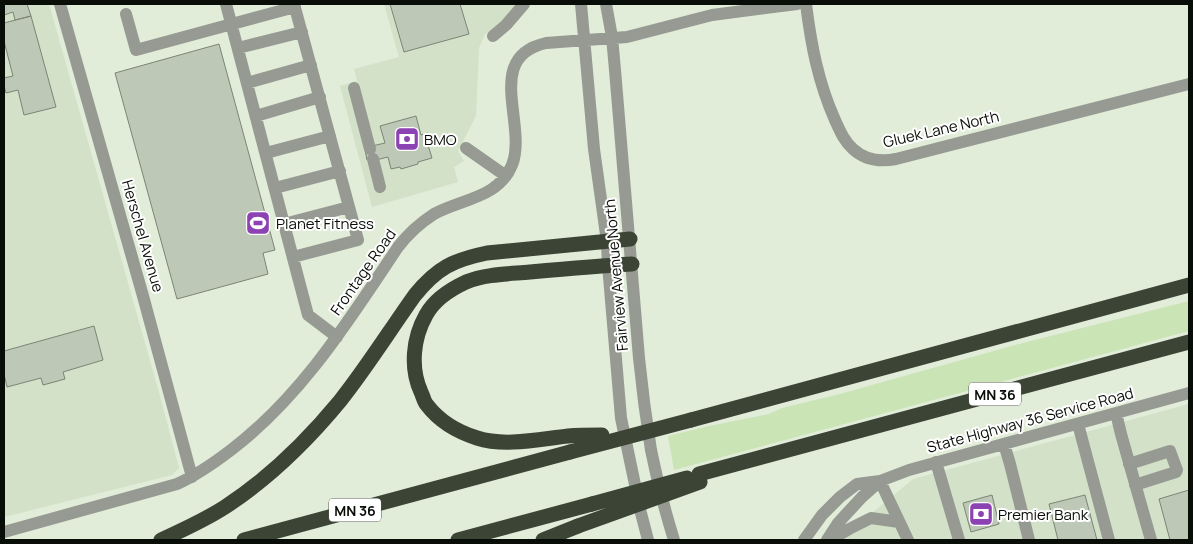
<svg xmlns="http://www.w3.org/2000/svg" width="1193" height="544" font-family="Manrope,sans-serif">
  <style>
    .built { fill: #d2e1c8 }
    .green { fill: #cae4b6 }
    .building { fill: #bec8b6; stroke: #7c8575 }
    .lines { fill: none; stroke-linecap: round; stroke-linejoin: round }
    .minor { stroke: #969a92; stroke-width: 12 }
    .highway { stroke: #3c4436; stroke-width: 15 }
    .highway-bridge { stroke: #3c4436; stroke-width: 15 }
    .labels { text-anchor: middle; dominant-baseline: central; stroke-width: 4; stroke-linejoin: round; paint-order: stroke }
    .shield { fill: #fff; stroke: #535651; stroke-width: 1 }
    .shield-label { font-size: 14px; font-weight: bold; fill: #090d07 }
    .street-label { font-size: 15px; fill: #090d07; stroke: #fff }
    .poi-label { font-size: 15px; fill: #090d07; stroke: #fff; text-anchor: start }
  </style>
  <rect width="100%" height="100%" fill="#e1ecd9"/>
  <path class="built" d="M4 4H49L160 396 179 468 172 475 4 517Z
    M384 4H530L525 11 485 34 479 48 476 116 458 151 464 161 454 167 458 182 372 207 340 86 357 81 354 69 399 57Z
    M1189 404V540H840L913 479Z"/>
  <path class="green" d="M1189 301V331L674 470 668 436 709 426 769 414 782 408 840 394 1015 345Z"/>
  <path class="building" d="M4 4H27L31 16 15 20 13 12 4 15Z
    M390 4H460L469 34 404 52Z
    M31 16 56 107 24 115 18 90 6 93 4 86V78L13 76 4 41V23Z
    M219 44 275 250 263 253 268 274 177 299 115 73Z
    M416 116 421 135 428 133 431 144 428 145 432 158 418 162V164L401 169 400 167 391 169 388 157 376 160H367L365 150 372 146 385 143 380 126Z
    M94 326 103 360 63 372 65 379 43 385 41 378 7 387 4 374V351Z
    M1189 490V540H1170L1159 499Z
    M992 495 999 524 971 532 963 503Z
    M1085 495 1097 540H1058L1049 504Z"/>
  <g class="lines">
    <path class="minor" d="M60 4 143 296 192 477
      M226 4 308 315 337 337
      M581 4 594 149 607 242 608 265 621 418 641 513 648 540
      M606 4 612 37 615 70 639 358C642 388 646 419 651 450 657 480 665 511 674 540
      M806 4C811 44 818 82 835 120 840 131 844 141 853 149 865 160 881 162 896 159L1189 84
      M126 14 136 50 295 7
      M493 36 506 25 524 4
      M238 48 302 32
      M247 83 311 65
      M354 88 370 149
      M256 116 320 97
      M466 148 506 176
      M266 153 330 136
      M373 159 380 187
      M275 188 340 171
      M284 224 349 207
      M293 257 358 240 294 4
      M1116 413 1121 434 1151 540
      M1078 424 1109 540
      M1004 444 1010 464 1029 540
      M936 462 959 540
      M1129 464 1170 451 1177 470 1176 472 1135 485
      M880 481 908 540
      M4 532 177 484C197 475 214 463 231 450 302 396 349 320 398 247 408 234 420 223 434 214 461 199 499 198 512 165 528 125 483 57 546 43L627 37 712 15 797 4
      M804 540 822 515 840 497 857 484 880 481 909 470 1189 393
      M827 540 838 523 862 497 880 481
      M830 540 849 529 871 518 899 522"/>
    <path class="highway" d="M691 420 1189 285
      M602 435C591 435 579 435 568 436 540 439 505 447 477 438 458 432 440 422 427 405 424 402 423 396 421 392 410 368 413 338 426 315 434 300 451 289 466 282 486 274 509 274 530 272 564 269 598 266 632 264
      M699 474 1189 342
      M161 540C183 530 205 520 225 507 268 479 307 441 340 401 367 367 390 330 415 295 437 268 453 260 487 253L630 239
      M244 540 570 452
      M458 540 592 504
      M543 540 578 526"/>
    <path class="highway-bridge" d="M570 452 691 420
      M592 504 687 478
      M578 526 700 482"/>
  </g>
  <defs>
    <symbol id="bank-square" viewBox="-11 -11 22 22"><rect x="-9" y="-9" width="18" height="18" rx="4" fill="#8c42b3" stroke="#fff"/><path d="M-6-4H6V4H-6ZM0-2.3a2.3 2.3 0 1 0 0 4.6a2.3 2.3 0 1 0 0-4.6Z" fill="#fff"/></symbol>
    <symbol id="stadium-square" viewBox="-11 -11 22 22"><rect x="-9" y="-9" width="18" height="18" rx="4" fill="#8c42b3" stroke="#fff"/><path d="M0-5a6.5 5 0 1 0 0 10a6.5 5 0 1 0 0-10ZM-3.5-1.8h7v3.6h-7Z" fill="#fff"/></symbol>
  </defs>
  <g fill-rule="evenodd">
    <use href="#bank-square" x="393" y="125" width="28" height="28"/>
    <use href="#stadium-square" x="244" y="209" width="28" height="28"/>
    <use href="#bank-square" x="967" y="500" width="28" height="28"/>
  </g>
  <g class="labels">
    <g class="shield">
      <rect x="969" y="382.5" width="52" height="23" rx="4"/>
      <rect x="329" y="498.5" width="52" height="23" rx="4"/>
    </g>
    <g class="shield-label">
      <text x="995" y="394">MN 36</text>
      <text x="355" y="510">MN 36</text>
    </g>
    <g class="street-label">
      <text transform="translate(941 129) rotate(-13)">Gluek Lane North</text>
      <text transform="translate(143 236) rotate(74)">Herschel Avenue</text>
      <text transform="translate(363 272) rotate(-55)">Frontage Road</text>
      <text transform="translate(616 275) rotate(-95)">Fairview Avenue North</text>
      <text transform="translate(1030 420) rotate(-15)">State Highway 36 Service Road</text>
    </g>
    <g class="poi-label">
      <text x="424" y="139">BMO</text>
      <text x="276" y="223">Planet Fitness</text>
      <text x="998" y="514">Premier Bank</text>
    </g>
  </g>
  <rect width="1193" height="544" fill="none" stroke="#090d07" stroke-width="10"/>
</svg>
